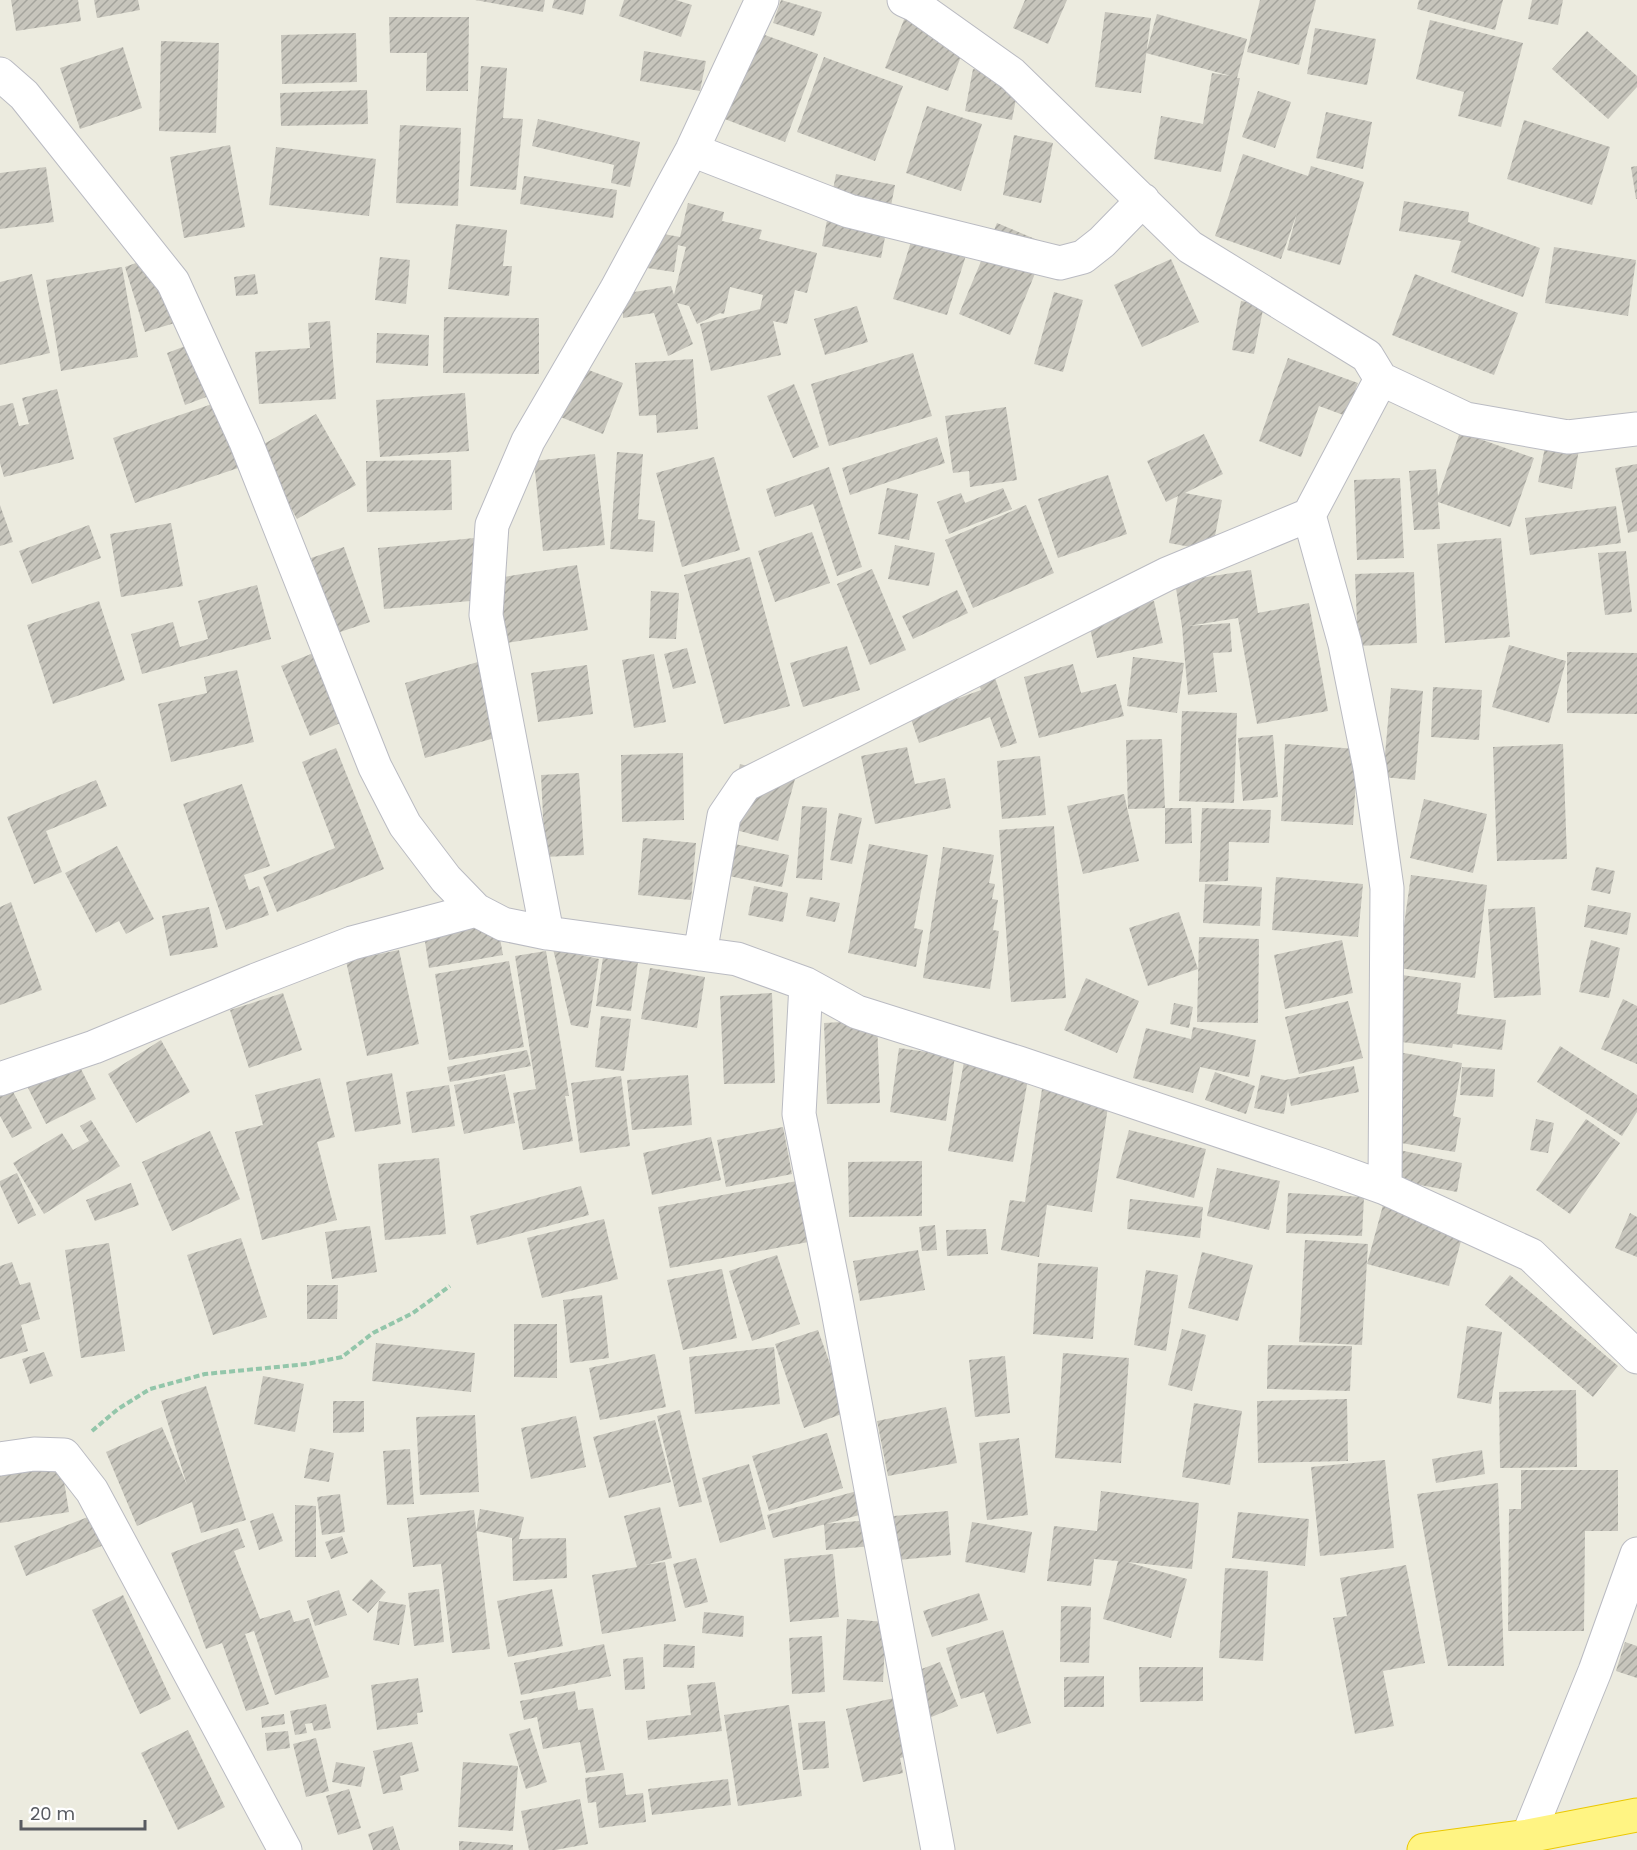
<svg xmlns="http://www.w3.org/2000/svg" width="1637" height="1850" font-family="Poppins,sans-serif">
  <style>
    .building { fill: url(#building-hatch) }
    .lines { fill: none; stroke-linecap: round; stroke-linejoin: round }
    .minor-casing { stroke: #babbc2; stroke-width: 35 }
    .highway-casing { stroke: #ebc800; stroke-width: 35 }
    .path { stroke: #93c6aa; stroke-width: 4; stroke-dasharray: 6 3; stroke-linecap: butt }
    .minor { stroke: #fff; stroke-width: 33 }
    .highway { stroke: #fff483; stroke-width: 33 }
  </style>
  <defs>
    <pattern id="building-hatch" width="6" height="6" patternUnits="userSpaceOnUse" patternTransform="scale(1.5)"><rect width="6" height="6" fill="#c7c5bc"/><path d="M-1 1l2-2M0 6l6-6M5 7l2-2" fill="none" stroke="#a4a39c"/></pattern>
  </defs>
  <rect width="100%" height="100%" fill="#ecebdf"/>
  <path class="building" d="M11 0H78L81 21 16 31Z
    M94 0H138L140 10 97 18Z
    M475 0H545L543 12Z
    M554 0H586L583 15 552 8Z
    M624 0H676L692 5 681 37 619 16Z
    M781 0 822 12 814 36 773 23Z
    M1025 0H1067L1048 44 1013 28Z
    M1260 0H1316L1299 65 1247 52Z
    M1419 0H1503L1495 30 1417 9Z
    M1532 0H1563L1558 25 1528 19Z
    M1105 12 1151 18 1141 93 1095 87Z
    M1157 14 1247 39 1237 78H1240L1221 172 1154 159 1161 116 1203 124 1212 73 1231 76 1146 53Z
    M389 17H469L468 91H426L427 53H390Z
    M905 17 967 40 948 91 885 68Z
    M1430 20 1523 43 1501 127 1458 116 1464 92 1416 79Z
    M1315 28 1376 39 1367 85 1307 74Z
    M754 31 818 54 785 142 722 118Z
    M1587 31 1637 76V87L1608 119 1552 69Z
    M356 33 357 82 282 84 281 35Z
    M161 41 219 43 216 133 159 131Z
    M123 47 142 108 80 129 60 68Z
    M644 51 706 61 700 91 640 81Z
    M824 57 903 86 875 161 797 132Z
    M481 66 507 68 503 118 523 119 516 190 470 186Z
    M973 69 1020 78 1012 120 965 111Z
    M367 90 368 124 281 126 280 93Z
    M1258 91 1291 102 1275 148 1242 137Z
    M927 106 982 124 961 191 906 173Z
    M1326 112 1372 122 1363 169 1316 158Z
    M538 119 640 142 630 187 611 183 614 165 532 146Z
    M1524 120 1610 147 1592 205 1507 179Z
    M400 125 461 128 458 206 396 203Z
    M1014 135 1053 143 1041 203 1003 195Z
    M230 145 245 227 184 238 170 157Z
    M276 147 376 159 369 216 269 205Z
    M1243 154 1308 176 1311 166 1364 182 1340 265 1287 250 1297 213 1281 259 1215 236Z
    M1637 166V199H1636L1631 167Z
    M46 167 54 222 0 229V173Z
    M836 174 895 185 881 258 822 246Z
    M524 176 617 190 613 218 520 204Z
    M1404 201 1469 212 1468 222 1540 248 1523 297 1451 272 1461 241 1399 231Z
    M688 203 724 212 722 221 762 230 759 239 817 253 807 293 795 290 787 324 773 321 781 355 711 371 700 324 760 309 763 295 730 287 724 314 720 313 697 324 689 306 677 303 693 344 668 356 654 313 623 318 622 294 671 286 674 295 686 247 678 245 674 272 647 268 653 232 680 237Z
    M997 223 1047 244 1010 335 959 314Z
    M456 224 507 230 503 266H512L509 296 448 289Z
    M915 229 969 246 947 315 893 299Z
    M1554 247 1636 260 1628 316 1545 303Z
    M155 256 188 319 145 332 125 267Z
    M380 257 410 260 406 304 375 300Z
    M1171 259 1199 322 1142 347 1114 285Z
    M122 267 138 357 61 371 46 280Z
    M32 274 50 353 0 365V282Z
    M255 274 258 294 236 296 234 277Z
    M1415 274 1518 313 1494 375 1392 335Z
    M1054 292 1083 300 1063 372 1034 364Z
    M1241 301 1264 305 1254 354 1232 350Z
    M857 306 868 342 825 355 814 319Z
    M444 317 539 318V374L443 373Z
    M330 321 336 399 259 404 255 352 310 348 308 323Z
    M377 333 429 335 428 366 376 363Z
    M199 341 217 393 185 405 167 353Z
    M913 353 932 416 829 446 811 384Z
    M1288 358 1358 383 1346 416 1319 406 1301 457 1259 441Z
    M693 359 698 429 657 433 656 415 639 416 635 363Z
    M578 366 623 383 603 434 558 416Z
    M794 384 819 447 793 458 767 396Z
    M57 389 74 459 4 477 0 463V406L13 403 19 426 29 424 22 398Z
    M465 393 469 451 380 457 376 400Z
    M215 403 238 468 135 503 113 438Z
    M1006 407 1017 480 970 487 969 471 953 473 945 416Z
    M316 414 356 485 297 519 257 448Z
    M1460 432 1534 458 1510 527 1438 502 1440 529 1414 530 1409 471 1436 469 1438 496Z
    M1548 432 1581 438 1572 489 1538 482Z
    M1204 434 1223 474 1185 493 1222 500 1212 551 1169 543 1178 496 1166 502 1147 461Z
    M937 437 945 463 850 495 842 468Z
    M617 452 643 454 638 519 655 521 653 552 610 549Z
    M595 454 605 545 543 551 534 461Z
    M714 457 740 550 682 567 656 473Z
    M451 460 452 510 367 512 366 461Z
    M1637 464V531L1628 533 1615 468Z
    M829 467 862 567 837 576 813 504 775 517 766 489Z
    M1108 475 1127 534 1058 558 1038 499Z
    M1400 478 1404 558 1357 560 1354 480Z
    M887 488 918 494 909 540 878 534Z
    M1003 488 1012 509 949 534 937 502 961 493 965 503Z
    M0 505 13 542 0 546Z
    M1026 505 1054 573 973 608 945 540Z
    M1616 506 1621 543 1530 555 1525 518Z
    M171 523 183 586 121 597 110 534Z
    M89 525 101 558 32 584 19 551Z
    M812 532 830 583 775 602 758 551Z
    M474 538 481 600 384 609 378 548Z
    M1501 538 1510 637 1445 643 1437 544Z
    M895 545 935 553 929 586 888 579Z
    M344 547 370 622 337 633 311 558Z
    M1626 551 1632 612 1605 615 1598 553Z
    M750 557 790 706 724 724 684 575Z
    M577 565 588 630 507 643 497 578Z
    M872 569 906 650 870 665 837 584Z
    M1251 570 1258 613 1309 603 1328 711 1257 724 1238 618 1188 626 1230 623 1232 652 1213 653 1217 692 1188 695 1182 627 1175 582Z
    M1414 572 1417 643 1358 646 1355 574Z
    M257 585 271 639 142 674 131 634 173 622 180 647 208 639 198 601Z
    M957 590 968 613 913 639 902 616Z
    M651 591 679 593 676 639 649 638Z
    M99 601 125 680 53 704 27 625Z
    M1154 601 1163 643 1097 658 1087 616Z
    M1509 645 1566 661 1549 723 1492 707Z
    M847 646 860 690 803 707 790 663Z
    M687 648 696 683 673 689 664 654Z
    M316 652 345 721 310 736 281 666Z
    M1567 652 1637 653V714L1567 713Z
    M654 654 666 722 634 728 622 660Z
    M1133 657 1184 663 1177 713 1127 706Z
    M478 662 498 737 425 758 405 683Z
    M1073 664 1081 693 1116 684 1124 716 1039 738 1024 677Z
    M587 665 593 714 538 722 531 673Z
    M237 670 254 742 171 762 158 704 207 693 204 677Z
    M994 675 1017 743 1001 748 990 717 919 743 910 716 981 690 978 681Z
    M1433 687 1482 690 1479 740 1431 737Z
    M1391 688 1423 691 1415 780 1383 777Z
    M1182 711 1237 713 1234 803 1179 801Z
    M1273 735 1278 797 1243 801 1238 738Z
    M1162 739 1165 808 1128 809 1126 740Z
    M1285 744 1358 749 1353 825 1281 821Z
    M1563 744 1567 859 1497 861 1493 747Z
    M907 747 915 784 945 778 951 808 875 824 861 756Z
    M336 748 384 869 277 912 263 877 335 848 302 762Z
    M683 753 684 820 622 822 621 755Z
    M1040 756 1046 815 1002 819 997 761Z
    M740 764 795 779 778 841 724 827Z
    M579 773 584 855 545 857 541 775Z
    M96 780 107 806 46 831 62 872 34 884 7 817Z
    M242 784 270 866 244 875 249 890 259 886 269 915 226 930 183 804Z
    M1124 794 1139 861 1083 874 1067 806Z
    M1424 799 1487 814 1473 873 1410 858Z
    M802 806 827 808 822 880 796 878Z
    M1165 808H1191L1192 843 1165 844Z
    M1202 808 1271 810 1269 843 1229 842 1228 881 1199 882Z
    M839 813 862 818 852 864 830 860Z
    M1054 826 1066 998 1011 1002 999 830Z
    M643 838 696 843 691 900 638 895Z
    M730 843 789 855 782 887 724 875Z
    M869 844 928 855 914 928 923 930 916 967 848 953Z
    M117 846 154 919 126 934 119 921 96 933 65 873Z
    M943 847 994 855 989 883 995 884 992 899 998 900 993 930 999 931 990 989 923 978Z
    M1596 867 1615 871 1610 894 1591 890Z
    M1411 875 1487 885 1475 978 1398 968Z
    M1276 877 1363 884 1358 937 1272 930Z
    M1205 884 1262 887 1260 926 1203 923Z
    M754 886 788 893 783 922 748 915Z
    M810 897 840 903 835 922 806 916Z
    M11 902 42 990 0 1005V907Z
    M1588 905 1631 913 1627 935 1584 927Z
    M209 907 218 947 170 956 162 916Z
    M1535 907 1541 995 1494 998 1488 909Z
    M1179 912 1198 969 1148 986 1129 928Z
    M497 922 503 955 429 968 424 935Z
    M1199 937 1259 939 1258 1023 1197 1022Z
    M1342 940 1353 993 1285 1009 1274 955Z
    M1591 940 1620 948 1609 998 1579 992Z
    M553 949 599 959 588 1028 571 1025Z
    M399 950 419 1044 367 1056 346 961Z
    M604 950 639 955 631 1011 596 1006Z
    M546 951 569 1096H565L573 1141 523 1150 513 1093 536 1089 515 956Z
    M509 961 524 1047 449 1060 435 974Z
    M650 968 705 977 697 1028 641 1019Z
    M1402 975 1461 983 1457 1014 1506 1020 1502 1050 1453 1044 1452 1048 1393 1041Z
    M1086 978 1139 1001 1117 1053 1064 1030Z
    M283 993 302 1050 249 1068 230 1010Z
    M772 993 775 1083 724 1084 720 996Z
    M1623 999 1637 1006V1064L1601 1049Z
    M1348 1001 1363 1058 1299 1074 1285 1017Z
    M1174 1003 1193 1007 1189 1028 1170 1024Z
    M601 1016 631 1019 624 1071 595 1067Z
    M877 1020 880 1103 827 1104 824 1023Z
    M1193 1027 1256 1040 1249 1077 1200 1067 1193 1093 1133 1078 1146 1028 1191 1039Z
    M161 1040 190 1092 136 1123 108 1074Z
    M1560 1046 1637 1095V1112L1622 1136 1537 1082Z
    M899 1048 955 1056 946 1121 890 1112Z
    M527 1050 531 1066 450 1082 447 1067Z
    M1392 1051 1462 1063 1453 1116 1461 1118 1455 1152 1377 1139Z
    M965 1056 1030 1068 1013 1162 948 1151Z
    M1354 1066 1359 1092 1291 1106 1288 1091 1284 1114 1254 1108 1261 1075 1285 1080Z
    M80 1067 96 1099 46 1124 21 1074Z
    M1462 1067 1495 1069 1493 1097 1460 1095Z
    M1215 1072 1255 1086 1246 1114 1205 1100Z
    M392 1073 401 1124 355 1132 346 1082Z
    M505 1074 515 1123 464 1134 454 1085Z
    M688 1075 692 1125 632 1130 627 1080Z
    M621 1076 630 1146 580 1153 571 1083Z
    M320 1078 335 1137 317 1142 337 1220 262 1240 235 1132 263 1125 255 1095Z
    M9 1084 32 1128 12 1138 0 1116V1089Z
    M449 1085 455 1126 412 1133 406 1092Z
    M1042 1089 1109 1100 1092 1212 1047 1205 1039 1257 1001 1250 1010 1200 1025 1202Z
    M1536 1119 1554 1123 1548 1153 1530 1150Z
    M1586 1119 1620 1143 1570 1214 1536 1190Z
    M91 1120 120 1166 44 1214 13 1163 62 1133 73 1150 89 1141 80 1126Z
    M783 1127 792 1174 726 1187 717 1140Z
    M1129 1130 1206 1149 1194 1198 1116 1178Z
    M210 1131 240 1199 172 1231 142 1162Z
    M711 1137 721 1180 652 1195 643 1153Z
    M1399 1150 1462 1163 1457 1192 1394 1180Z
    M439 1158 446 1234 385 1240 378 1164Z
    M922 1161V1216L849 1217 848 1162Z
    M1217 1168 1280 1181 1269 1230 1207 1216Z
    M17 1173 36 1215 18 1224 0 1185V1181Z
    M808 1179 819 1240 670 1268 658 1207Z
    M131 1183 139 1205 95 1221 86 1200Z
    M581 1186 589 1215 477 1245 470 1216Z
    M1288 1193 1364 1197 1362 1236 1286 1233Z
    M1130 1199 1203 1207 1200 1238 1127 1229Z
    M1383 1205 1465 1226 1449 1286 1367 1264Z
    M1630 1213 1637 1217V1257L1615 1248Z
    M604 1219 618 1279 542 1298 527 1238Z
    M935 1225 937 1250 922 1251 919 1227Z
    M370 1226 377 1272 332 1279 325 1232Z
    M986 1229 988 1254 947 1256 946 1230Z
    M241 1238 267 1317 213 1335 187 1255Z
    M1305 1240 1368 1244 1362 1345 1299 1342Z
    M109 1243 125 1351 81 1358 65 1250Z
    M918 1250 925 1290 860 1301 853 1261Z
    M1202 1252 1253 1265 1238 1321 1188 1308Z
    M777 1255 800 1324 752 1341 729 1271Z
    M12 1262 20 1285 30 1282 40 1319 21 1325 28 1351 0 1359V1266Z
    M1038 1263 1098 1267 1093 1339 1033 1334Z
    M722 1269 737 1338 683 1350 667 1280Z
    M1146 1270 1178 1275 1166 1351 1134 1345Z
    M1510 1275 1618 1366 1593 1397 1485 1305Z
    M307 1285H338L337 1319H307Z
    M602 1295 609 1358 570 1363 563 1300Z
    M514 1324H557V1378L514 1377Z
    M1467 1326 1502 1332 1491 1404 1457 1398Z
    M1182 1329 1206 1335 1192 1391 1168 1385Z
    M818 1330 847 1412 804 1428 775 1344Z
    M376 1343 475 1353 471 1392 372 1381Z
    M1268 1345 1352 1346 1350 1391 1267 1389Z
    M774 1347 780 1404 695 1414 689 1357Z
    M44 1352 53 1376 30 1384 22 1359Z
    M1063 1353 1129 1358 1121 1463 1055 1458Z
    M655 1354 666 1407 600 1420 589 1368Z
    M1005 1356 1010 1413 975 1417 969 1360Z
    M263 1376 304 1384 295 1432 254 1424Z
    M206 1386 246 1520 201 1533 192 1502 137 1526 106 1452 162 1427 187 1485 161 1401Z
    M1576 1390 1577 1467 1500 1468 1499 1392Z
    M1347 1399 1348 1461 1258 1463 1257 1401Z
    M333 1401H364V1432L333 1433Z
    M1194 1403 1242 1411 1230 1485 1182 1477Z
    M946 1407 957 1463 888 1476 877 1421Z
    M680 1410 702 1502 679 1507 657 1416Z
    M475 1415 479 1492 420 1495 416 1417Z
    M576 1416 586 1467 531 1479 521 1428Z
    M655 1420 671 1482 609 1498 593 1437Z
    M827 1433 843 1488 769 1511 752 1456Z
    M1019 1438 1028 1515 987 1520 979 1443Z
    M310 1448 334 1453 329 1482 304 1478Z
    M410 1449 414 1504 387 1505 383 1451Z
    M59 1450 69 1512 0 1523V1460Z
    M1482 1450 1485 1474 1436 1483 1432 1459Z
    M1385 1460 1394 1548 1320 1556 1311 1467Z
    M749 1464 766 1529 720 1543 702 1478Z
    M1521 1470H1618V1531H1585L1584 1631H1508L1509 1509H1521Z
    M1498 1483 1504 1666H1448L1417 1494Z
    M861 1490 867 1513 773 1538 767 1515Z
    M1101 1491 1199 1503 1192 1569 1127 1562 1187 1579 1171 1638 1103 1619 1118 1561 1094 1559 1091 1586 1047 1581 1054 1526 1097 1531Z
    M340 1494 345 1532 322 1535 317 1497Z
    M295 1505 316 1506V1557H295Z
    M660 1507 672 1558 645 1565 665 1562 676 1621 602 1634 592 1575 637 1567 624 1516Z
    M480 1509 524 1517 519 1539 566 1538 567 1578 513 1581 512 1538 476 1531Z
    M474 1510 490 1649 452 1653 441 1564 413 1567 407 1518Z
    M948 1511 951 1555 898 1560 894 1516Z
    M1238 1512 1309 1519 1305 1566 1232 1558Z
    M273 1513 283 1541 259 1550 250 1521Z
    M93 1515 104 1545 26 1576 14 1546Z
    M870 1520 873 1546 826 1550 824 1524Z
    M972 1522 1032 1532 1025 1573 965 1562Z
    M238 1528 245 1547 234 1551 260 1619 290 1610 294 1622 309 1618 329 1677 275 1695 254 1631 245 1634 269 1704 246 1711 222 1643 206 1649 171 1553Z
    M342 1536 348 1553 331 1559 325 1542Z
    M833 1554 839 1617 790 1622 784 1559Z
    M696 1558 708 1602 685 1608 673 1564Z
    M1406 1565 1425 1663 1383 1671 1394 1726 1355 1734 1333 1618 1347 1616 1340 1578Z
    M1225 1568 1268 1571 1263 1661 1219 1658Z
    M371 1579 386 1592 368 1613 352 1600Z
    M439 1589 444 1642 414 1646 408 1593Z
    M552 1589 563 1646 508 1657 497 1601Z
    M339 1590 347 1615 315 1626 307 1601Z
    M979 1593 988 1620 932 1637 923 1611Z
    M123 1595 171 1699 140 1714 92 1610Z
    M379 1601 406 1605 399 1645 373 1640Z
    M1061 1606 1091 1607 1089 1663 1060 1662Z
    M704 1612 744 1616 743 1637 702 1633Z
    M847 1619 886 1622 883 1682 843 1680Z
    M1003 1630 1031 1723 997 1734 984 1692 961 1699 946 1648Z
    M822 1636 825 1692 792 1694 789 1638Z
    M1625 1642 1637 1646V1678L1616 1671Z
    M604 1644 611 1676 521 1695 514 1663Z
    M664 1644 695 1646 694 1668 663 1667Z
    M643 1657 645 1689 625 1690 623 1659Z
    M940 1662 958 1706 929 1718 911 1673Z
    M1139 1667H1203V1701L1140 1702Z
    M1104 1676V1707H1064V1677Z
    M418 1678 423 1712 417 1713 418 1724 377 1730 371 1685Z
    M715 1682 722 1731 648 1740 646 1721 691 1715 687 1685Z
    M575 1691 578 1710 593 1708 605 1770 586 1773 580 1742 543 1749 537 1717 524 1720 520 1701Z
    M916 1693 929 1751 900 1758 903 1773 863 1782 846 1709Z
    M326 1704 331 1728 314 1731 312 1723 305 1724 307 1733 295 1735 290 1711Z
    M789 1705 802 1796 738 1806 724 1715Z
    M284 1714 285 1724 262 1728 261 1717Z
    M825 1721 829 1768 803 1770 798 1723Z
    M530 1728 547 1782 526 1789 509 1734Z
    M188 1730 225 1807 178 1830 141 1753Z
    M288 1731 290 1748 267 1751 265 1733Z
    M316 1738 329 1791 306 1797 293 1744Z
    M412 1742 419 1771 400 1776 403 1790 383 1794 373 1751Z
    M336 1762 365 1767 361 1787 332 1782Z
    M463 1762 518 1766 513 1831 458 1827Z
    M623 1773 626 1795 643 1793 646 1822 599 1828 596 1802 588 1803 585 1778Z
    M728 1779 731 1805 652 1815 648 1789Z
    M349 1789 361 1828 338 1835 326 1796Z
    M580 1799 588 1844 555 1850H529L521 1811Z
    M393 1826 400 1850H373L368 1834Z
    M459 1841 513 1845V1850H459Z"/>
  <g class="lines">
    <defs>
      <path id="minor" d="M904 0 915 5 1012 74 1190 247 1367 356 1381 379 1466 419 1568 437 1637 429
        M0 74 24 95 173 282 246 442 375 767 405 825 446 879 476 910 503 924 547 933 737 959 806 984 857 1012 1019 1063 1321 1165 1385 1188 1531 1255 1637 1357
        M692 150 849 211 1060 263 1083 257 1102 242 1143 200
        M1309 515 1345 644 1370 768 1387 888 1385 1188
        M547 933 486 615 492 525 528 441 616 290 692 150 762 0
        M700 954 724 816 745 785 1167 574 1309 515 1381 379
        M806 984 799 1114 836 1300 938 1850
        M0 1079 94 1047 256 980 352 943 476 910
        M0 1459 34 1454 64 1455 92 1491 285 1850
        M1528 1836 1595 1671 1637 1554"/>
      <path id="highway" d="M1424 1850 1528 1836 1637 1815"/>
    </defs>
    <use href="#minor" class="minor-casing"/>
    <use href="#highway" class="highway-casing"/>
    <path class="path" d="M92 1431 118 1409 150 1389 205 1374 307 1364 342 1357 373 1333 413 1313 450 1286"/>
    <use href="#minor" class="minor"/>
    <use href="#highway" class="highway"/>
  </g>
  <path d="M21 1820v9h124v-9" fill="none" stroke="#585b61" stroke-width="3"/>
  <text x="30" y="1820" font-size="18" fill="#585b61" stroke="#ffffff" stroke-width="4.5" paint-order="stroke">20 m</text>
</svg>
